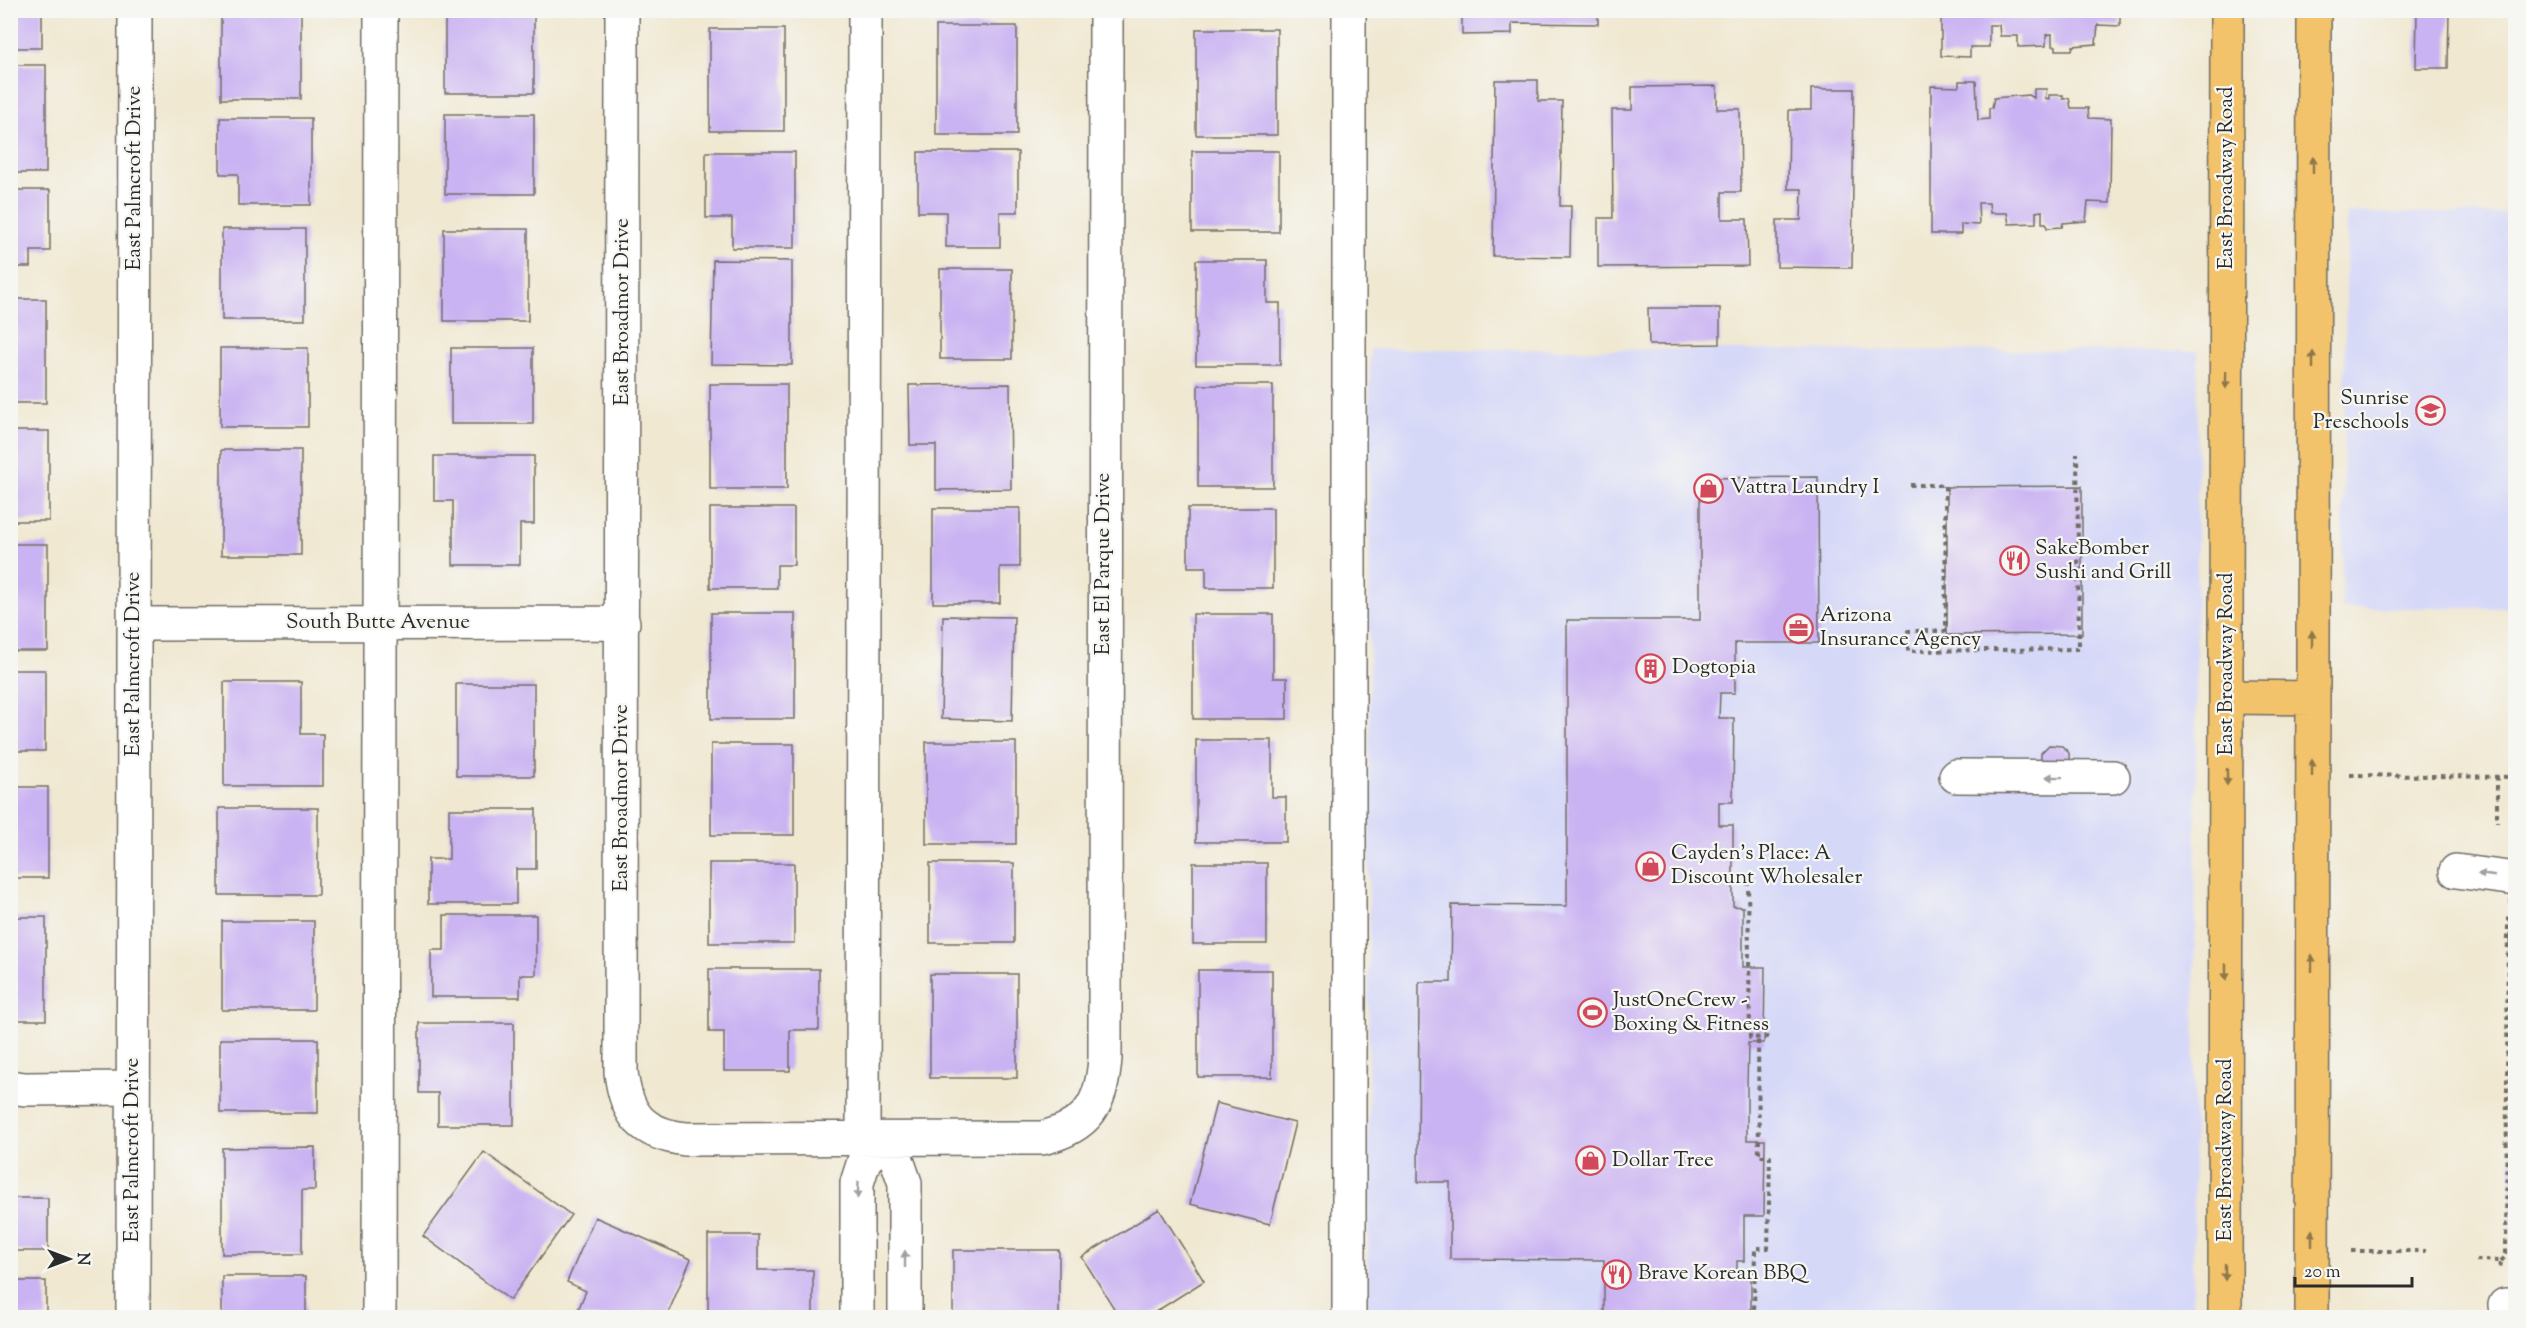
<svg xmlns="http://www.w3.org/2000/svg" width="2526" height="1328" font-family="'Sorts Mill Goudy',serif">
  <style>
    .built { fill: #d6d8f8 }
    .building { fill: #cab3f2 }
    .lines { fill: none; stroke-linecap: round; stroke-linejoin: round }
    .minor-casing { stroke: #706d65; stroke-width: 36 }
    .major-casing { stroke: #706d65; stroke-width: 36 }
    .path { stroke: #706d65; stroke-width: 4; stroke-dasharray: 4.5 4.5; stroke-linecap: butt }
    .minor { stroke: #fff; stroke-width: 33 }
    .major { stroke: #f2c36a; stroke-width: 33 }
    .oneway { fill: #8e774a }
    .oneway2 { fill: #a0a0a0 }
    .labels { text-anchor: middle; dominant-baseline: central; stroke-width: 4.5; stroke-linejoin: round; paint-order: stroke }
    .street-label { font-size: 21px; fill: #2b2b2b; stroke: #f6f6f2 }
    .poi-label { font-size: 21px; fill: #2b2b2b; stroke: #f6f6f2; text-anchor: start }
  </style>
  <rect width="100%" height="100%" fill="#f6f6f2"/>
  <filter id="ink" filterUnits="userSpaceOnUse"><feTurbulence type="fractalNoise" baseFrequency=".0167" numOctaves="2"/><feDisplacementMap in="SourceGraphic" scale="12" xChannelSelector="R" yChannelSelector="G"/><feConvolveMatrix kernelMatrix="1 2 1 2 8 2 1 2 1" color-interpolation-filters="sRGB"/></filter>
  <filter id="wash" filterUnits="userSpaceOnUse"><feTurbulence type="fractalNoise" baseFrequency=".008" numOctaves="4" result="noise"/><feDisplacementMap in="SourceGraphic" scale="24" xChannelSelector="R" yChannelSelector="G"/><feGaussianBlur stdDeviation="1.35" result="paint"/><feColorMatrix in="noise" values="0 0 0 0 0 0 0 0 0 0 0 0 0 0 0 0 0 1.4 0 .05"/><feComposite in="paint" operator="in"/></filter>
  <g filter="url(#wash)">
    <rect width="100%" height="100%" fill="#f0e8d1"/>
    <path class="built" d="M2347 213 2515 214V608H2342Z
      M1370 349 2198 351 2193 1317 1368 1318Z"/>
    <g id="blocks">
      <path class="building" d="M10 10H42V48H10Z
        M221 10H301V99H221Z
        M445 10H534V93H445Z
        M1462 10H1598V24L1512 23V34L1462 35Z
        M1941 10H2120V26L2098 25 2096 44 2073 46 2072 50H2056V46H2052V34L2046 35V46L2018 47V36H2000L1999 25H1989V47H1970V57L1941 56Z
        M2417 10H2449L2448 68H2416Z
        M936 26H1017V135H936Z
        M710 29H784V131H710Z
        M1196 29H1277V135H1196Z
        M10 65H46V173H10Z
        M1495 80H1538V101H1562L1560 206H1571L1570 257 1493 256Z
        M1959 81H1976L1978 120 1989 119V108H1992L1994 98 2029 95 2034 98V89H2047L2045 98 2049 99V95H2063V99L2069 98 2071 108H2088L2089 118 2111 119 2110 203 2088 202 2086 221 2063 223 2062 227 2047 228 2046 223H2042V211L2036 212V223L2009 224 2007 213H1990L1989 203H1978L1979 225 1961 224V234H1931V86L1959 87Z
        M1717 86V109H1740L1741 192H1722V219H1747L1748 266 1598 267V218H1613L1612 110H1632V87Z
        M1811 89H1854L1852 268 1777 267V220H1801L1802 189H1788L1789 110H1811Z
        M445 114H534V194H445Z
        M220 118H311V205H238V174H220Z
        M1192 151H1279V232H1192Z
        M706 152H795V248H732V218H706Z
        M918 152H1018V212H1000V247H946V212H918Z
        M10 190H50V251H31V267H10Z
        M222 229H305V320H222Z
        M444 229H528V321H444Z
        M713 260 792 261V365L711 364Z
        M1196 260H1267V303H1280V365H1196Z
        M940 269H1012V359H940Z
        M10 299H46V403H10Z
        M1648 308H1720V344L1649 345Z
        M220 348H308V427H220Z
        M451 348H533V424H451Z
        M710 384H787V489H710Z
        M1010 384 1011 489 936 490V445H910L909 385Z
        M1198 385H1273V487H1198Z
        M10 431H49V521H10Z
        M221 450H301V555H221Z
        M434 456H534V524H520V565H453V501H434Z
        M1818 477 1819 643H1735V693H1720L1719 718H1734L1733 802H1719V825H1733V906L1743 907V967H1765L1764 1043H1748L1747 1088V1140H1765L1764 1216H1744V1261H1737V1278H1751V1318H1604V1260L1450 1259V1182H1418L1419 982H1451L1452 905 1567 906V620H1700V478Z
        M2082 486V634L1947 635V487Z
        M710 508H794V565H777V588H710Z
        M933 508H1020V567H1000V603H933Z
        M1188 508H1273V588H1206V567H1188Z
        M10 544H48V651H10Z
        M711 613H795V719H711Z
        M1193 614H1273V678H1287V719H1193Z
        M943 616 1014 617 1012 721 941 719Z
        M10 670H45V751H10Z
        M224 682H301V734H323V786H224Z
        M456 684H534V776H456Z
        M1196 740H1272V797H1286V842H1196Z
        M926 742H1016V844H926Z
        M711 744H794V835H711Z
        M2049 745 2062 746 2069 753V764H2041V753Z
        M10 787H48V878H10Z
        M219 808H318V895H219Z
        M449 809H536V869H516V904H428V859H449Z
        M709 863H794V943H709Z
        M930 863H1014V943H930Z
        M1193 863H1267V944H1193Z
        M2510 900H2516V1268H2512Z
        M444 915H536V975H520V997H431V950H444Z
        M10 917H46V1020H10Z
        M222 921H314V1010H222Z
        M709 969H819V1030H790V1071H724V1032H709Z
        M1198 970H1272V1077H1198Z
        M930 974H1017V1078H930Z
        M419 1023H514V1125H438V1093H419Z
        M220 1039H318V1113H220Z
        M1216 1103 1295 1123 1270 1224 1190 1204Z
        M315 1147V1190H302V1254H222V1148Z
        M10 1148H13V1198H48V1251H10Z
        M484 1152 571 1215 510 1300 423 1236Z
        M1159 1209 1204 1281 1146 1318H1120L1082 1257Z
        M595 1217 691 1259 666 1318 575 1317 586 1291 567 1282Z
        M708 1235H758V1270H813V1318H708Z
        M953 1250H1059V1318H953Z
        M222 1276H306V1318H222Z
        M10 1281H46V1318H10Z"/>
    </g>
  </g>
  <g filter="url(#ink)">
    <use href="#blocks" fill-opacity="0" stroke="#706d65" stroke-width="1.5"/>
    <g class="lines">
      <defs>
        <path id="minor" d="M622 10 621 1072C626 1115 642 1134 686 1139L1042 1138C1088 1127 1102 1104 1105 1058L1106 10
          M1349 10V1318
          M134 624 623 623
          M1956 776 2113 777
          M2456 871 2516 879
          M10 1087 25 1089 133 1088
          M863 1139 865 10
          M2505 1305 2516 1312
          M133 1318 135 10
          M379 1318 381 10
          M857 1318V1183L864 1161 883 1139 897 1160 905 1183V1318"/>
        <path id="major" d="M2227 697 2312 698
          M2225 1318 2227 10
          M2312 1318 2314 10"/>
      </defs>
      <use href="#minor" class="minor-casing"/>
      <use href="#major" class="major-casing"/>
      <path class="path" d="M1910 485H1945L1946 631H1908V651L2079 649 2077 453
        M2350 775 2516 777
        M2497 776V822
        M1748 881 1750 1038 1770 1037
        M2351 1251H2426
        M2476 1260 2501 1261 2500 1271
        M2501 1261 2506 1256 2508 913
        M1754 1318 1755 1248H1768L1770 1156H1759L1758 1037"/>
      <use href="#minor" class="minor"/>
      <use href="#major" class="major"/>
    </g>
    <defs><path id="oneway-solid" d="M-6-.8H1V-3.2L6.5 0L1 3.2V.8H-6Z" transform="scale(1.5)"/></defs>
    <g class="oneway">
      <use href="#oneway-solid" transform="translate(2313 165) rotate(-90)"/>
      <use href="#oneway-solid" transform="translate(2313 360) rotate(-90)"/>
      <use href="#oneway-solid" transform="translate(2226 380) rotate(90)"/>
      <use href="#oneway-solid" transform="translate(2312 639) rotate(-90)"/>
      <use href="#oneway-solid" transform="translate(2312 768) rotate(-90)"/>
      <use href="#oneway-solid" transform="translate(2227 777) rotate(90)"/>
      <use href="#oneway-solid" transform="translate(2312 963) rotate(-90)"/>
      <use href="#oneway-solid" transform="translate(2226 972) rotate(90)"/>
      <use href="#oneway-solid" transform="translate(2312 1238) rotate(-90)"/>
      <use href="#oneway-solid" transform="translate(2225 1272) rotate(90)"/>
    </g>
    <g class="oneway2">
      <use href="#oneway-solid" transform="translate(2054 777) rotate(-179)"/>
      <use href="#oneway-solid" transform="translate(2486 875) rotate(-172)"/>
      <use href="#oneway-solid" transform="translate(858 1190) rotate(94)"/>
      <use href="#oneway-solid" transform="translate(905 1259) rotate(-90)"/>
    </g>
  </g>
  <defs>
    <symbol id="school-ring" viewBox="-11 -11 22 22"><circle r="9.5" fill="#f6f6f2" stroke="#d1495b" stroke-width="1.5"/><path d="M0-5L7-2L0 1L-7-2ZM-4 1L0 2.5L4 1V4Q0 6-4 4Z" fill="#d1495b"/></symbol>
    <symbol id="shop-ring" viewBox="-11 -11 22 22"><circle r="9.5" fill="#f6f6f2" stroke="#d1495b" stroke-width="1.5"/><path d="M-5-2.5h2.3a2.7 3.5 0 0 1 5.4 0H5L5.5 6h-11ZM-1.5-2.5h3a1.5 2.3 0 0 0-3 0Z" fill="#d1495b"/></symbol>
    <symbol id="restaurant-ring" viewBox="-11 -11 22 22"><circle r="9.5" fill="#f6f6f2" stroke="#d1495b" stroke-width="1.5"/><path d="M-5-6h1v4h1v-4h1v4h1v-4h1v5L-1.5 .5V6h-2V.5L-5-1ZM5-6V6H3V1.5H1.5Q1.5-4 5-6Z" fill="#d1495b"/></symbol>
    <symbol id="office-ring" viewBox="-11 -11 22 22"><circle r="9.5" fill="#f6f6f2" stroke="#d1495b" stroke-width="1.5"/><path d="M-6-3h4V-5.5h4V-3h4V5H-6ZM-1-4.5V-3h2v-1.5ZM-6 0V1H6V0Z" fill="#d1495b"/></symbol>
    <symbol id="building-ring" viewBox="-11 -11 22 22"><circle r="9.5" fill="#f6f6f2" stroke="#d1495b" stroke-width="1.5"/><path d="M-4-6H4V6H1V3H-1V6H-4ZM-2.5-4.3h1.7v1.8h-1.7ZM.8-4.3h1.7v1.8H.8ZM-2.5-1h1.7V.8h-1.7ZM.8-1h1.7V.8H.8Z" fill="#d1495b"/></symbol>
    <symbol id="stadium-ring" viewBox="-11 -11 22 22"><circle r="9.5" fill="#f6f6f2" stroke="#d1495b" stroke-width="1.5"/><path d="M0-5a6.5 5 0 1 0 0 10a6.5 5 0 1 0 0-10ZM-3.5-1.8h7v3.6h-7Z" fill="#d1495b"/></symbol>
  </defs>
  <g fill-rule="evenodd">
    <use href="#school-ring" x="2414" y="394" width="33" height="33"/>
    <use href="#shop-ring" x="1692" y="472" width="33" height="33"/>
    <use href="#restaurant-ring" x="1998" y="544" width="33" height="33"/>
    <use href="#office-ring" x="1782" y="612" width="33" height="33"/>
    <use href="#building-ring" x="1634" y="652" width="33" height="33"/>
    <use href="#shop-ring" x="1634" y="850" width="33" height="33"/>
    <use href="#stadium-ring" x="1576" y="996" width="33" height="33"/>
    <use href="#shop-ring" x="1574" y="1144" width="33" height="33"/>
    <use href="#restaurant-ring" x="1600" y="1258" width="33" height="33"/>
  </g>
  <g class="labels">
    <g class="street-label">
      <text transform="translate(135 178) rotate(-90)">East Palmcroft Drive</text>
      <text transform="translate(2227 178) rotate(-90)">East Broadway Road</text>
      <text transform="translate(623 312) rotate(-90)">East Broadmor Drive</text>
      <text transform="translate(1104 564) rotate(-90)">East El Parque Drive</text>
      <text x="378" y="623">South Butte Avenue</text>
      <text transform="translate(134 664) rotate(-90)">East Palmcroft Drive</text>
      <text transform="translate(2227 664) rotate(-90)">East Broadway Road</text>
      <text transform="translate(622 798) rotate(-90)">East Broadmor Drive</text>
      <text transform="translate(133 1150) rotate(-90)">East Palmcroft Drive</text>
      <text transform="translate(2226 1150) rotate(-90)">East Broadway Road</text>
    </g>
    <g class="poi-label">
      <text x="2409" y="399" text-anchor="end">Sunrise<tspan x="2409" dy="24">Preschools</tspan></text>
      <text x="1730" y="488">Vattra Laundry I</text>
      <text x="2035" y="549">SakeBomber<tspan x="2035" dy="24">Sushi and Grill</tspan></text>
      <text x="1820" y="616">Arizona<tspan x="1820" dy="24">Insurance Agency</tspan></text>
      <text x="1672" y="668">Dogtopia</text>
      <text x="1671" y="854">Cayden's Place: A<tspan x="1671" dy="24">Discount Wholesaler</tspan></text>
      <text x="1613" y="1001">JustOneCrew -<tspan x="1613" dy="24">Boxing &amp; Fitness</tspan></text>
      <text x="1612" y="1161">Dollar Tree</text>
      <text x="1638" y="1274">Brave Korean BBQ</text>
    </g>
  </g>
  <rect width="2526" height="1328" fill="none" stroke="#f6f6f2" stroke-width="36"/>
  <g transform="translate(69 1259) rotate(90)" stroke="#f6f6f2" stroke-width="4.5" paint-order="stroke">
  <path d="M0-4.5L10 22L0 15L-10 22Z" fill="#2b2b2b"/>
  <text y="-9" font-size="16" font-weight="bold" text-anchor="middle" fill="#2b2b2b">N</text>
  </g>
  <path d="M2295 1277v9h117v-9" fill="none" stroke="#2b2b2b" stroke-width="3"/>
  <text x="2304" y="1277" font-size="18" fill="#2b2b2b" stroke="#f6f6f2" stroke-width="4.5" paint-order="stroke">20 m</text>
</svg>
